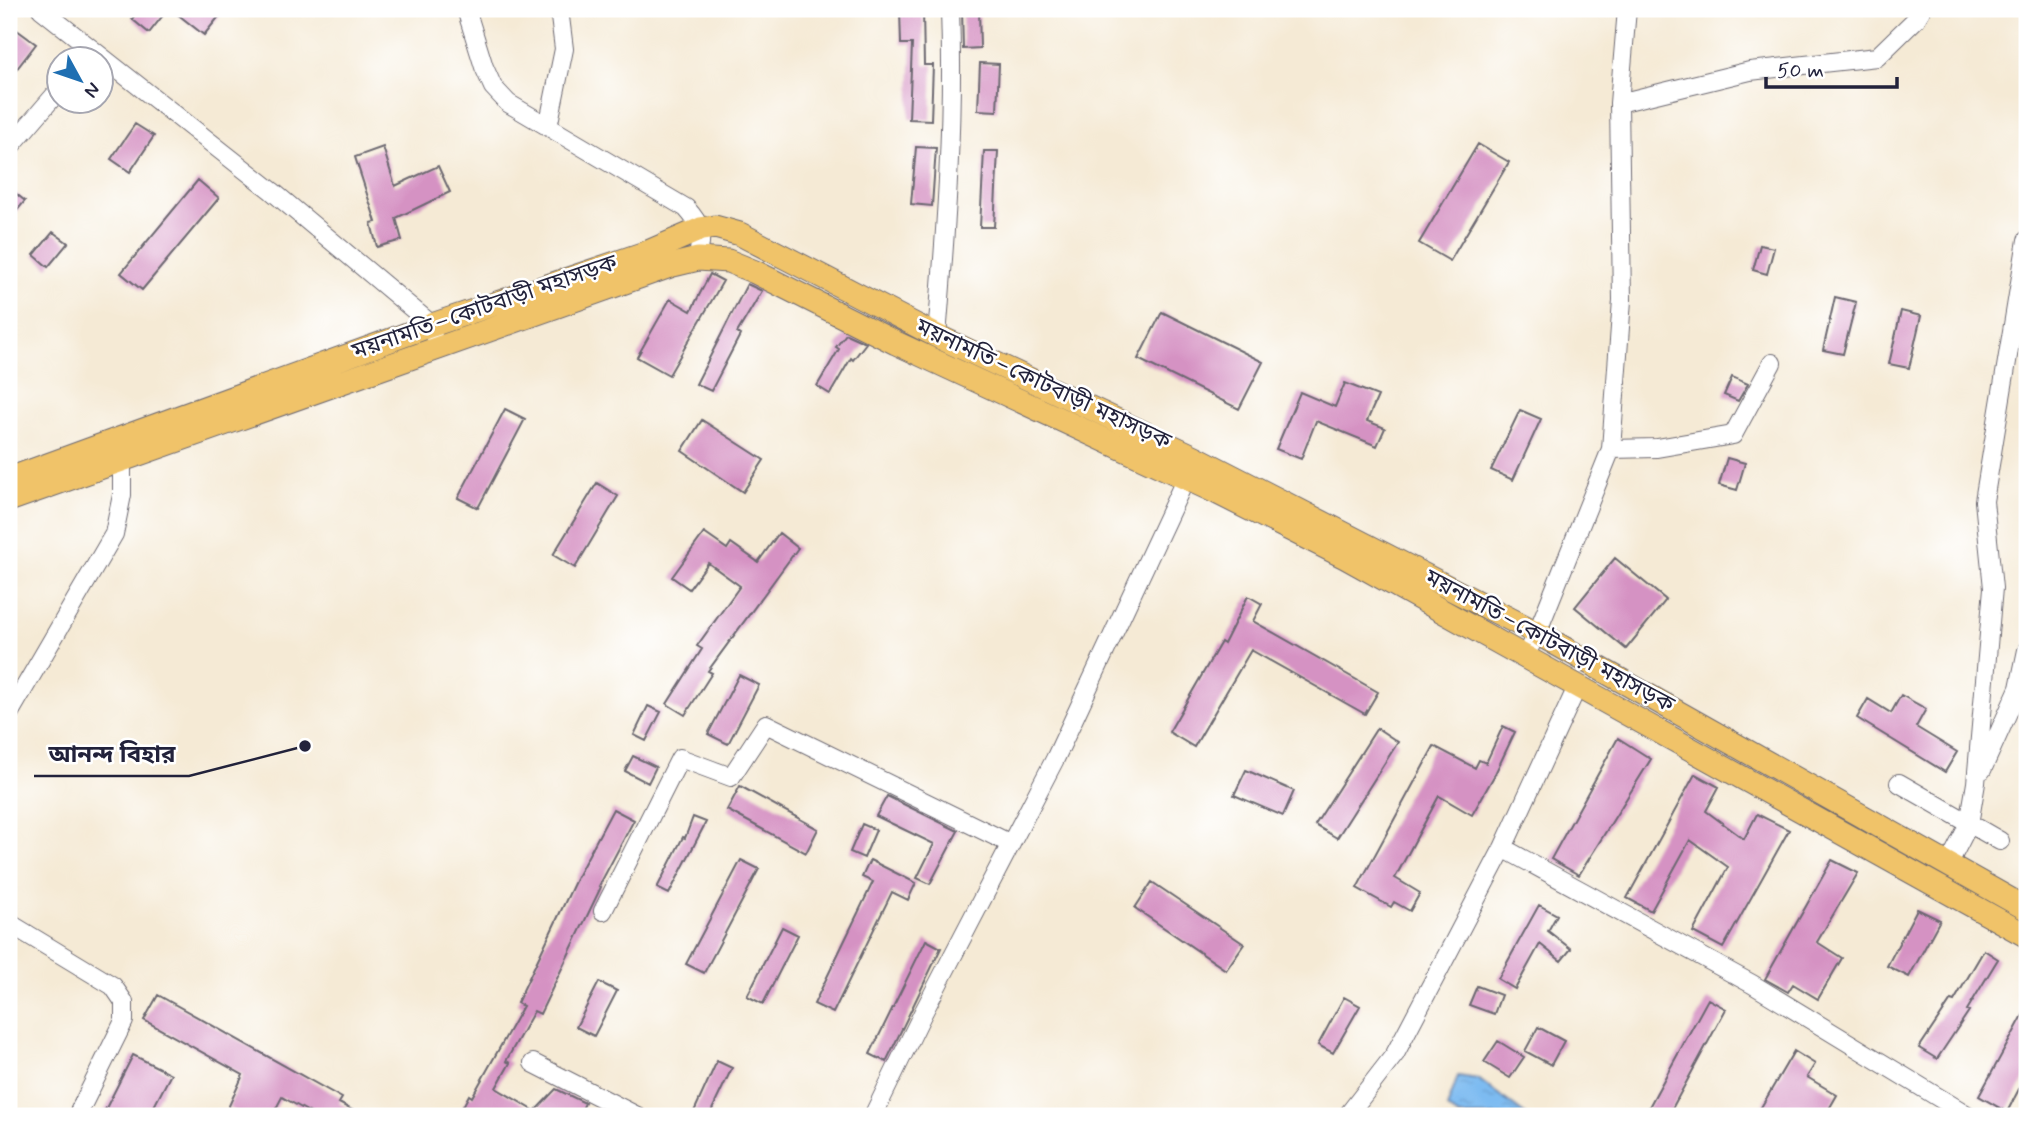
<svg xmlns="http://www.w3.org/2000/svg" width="2036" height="1125" font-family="Mynerve,'Noto Sans Bengali',sans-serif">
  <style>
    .water { fill: url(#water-ripples); stroke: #506e96; stroke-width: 2 }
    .building { fill: #d592c3 }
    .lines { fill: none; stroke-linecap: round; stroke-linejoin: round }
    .minor-casing { stroke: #6c6871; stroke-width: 20 }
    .major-casing { stroke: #6c6871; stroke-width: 25 }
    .minor { stroke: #fff; stroke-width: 18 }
    .major { stroke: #f0c369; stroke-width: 23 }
    .labels { text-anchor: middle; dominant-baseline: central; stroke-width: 5; stroke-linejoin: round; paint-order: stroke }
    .street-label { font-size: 23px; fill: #22223b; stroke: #fff }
    .leader { fill: none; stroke: #22223b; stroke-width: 2.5 }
    .callout-dot { fill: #22223b; stroke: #fff; stroke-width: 2.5 }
    .callout-label { font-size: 24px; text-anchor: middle; font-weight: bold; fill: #22223b; stroke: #fff; stroke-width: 5; stroke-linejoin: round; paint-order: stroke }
  </style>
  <defs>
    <pattern id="water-ripples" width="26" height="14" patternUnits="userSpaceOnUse" patternTransform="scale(1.75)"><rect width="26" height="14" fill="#7dbbf1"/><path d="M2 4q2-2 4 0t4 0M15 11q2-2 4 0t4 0" fill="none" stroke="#6ca0d0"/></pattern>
  </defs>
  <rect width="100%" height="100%" fill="#fff"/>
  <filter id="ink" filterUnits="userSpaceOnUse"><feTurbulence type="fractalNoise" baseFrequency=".0143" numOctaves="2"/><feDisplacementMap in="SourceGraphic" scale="14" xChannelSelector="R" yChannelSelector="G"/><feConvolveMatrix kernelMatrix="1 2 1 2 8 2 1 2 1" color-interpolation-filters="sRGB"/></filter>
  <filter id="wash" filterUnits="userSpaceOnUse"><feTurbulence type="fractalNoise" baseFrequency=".00686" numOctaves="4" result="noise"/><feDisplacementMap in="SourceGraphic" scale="28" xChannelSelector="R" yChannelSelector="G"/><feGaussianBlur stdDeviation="1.57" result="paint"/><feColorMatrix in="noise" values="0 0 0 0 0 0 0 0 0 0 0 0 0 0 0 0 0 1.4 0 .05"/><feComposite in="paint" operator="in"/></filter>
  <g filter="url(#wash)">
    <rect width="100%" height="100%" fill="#f5ead5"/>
    <path class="water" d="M1458 1076 1478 1079 1527 1116H1459L1447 1108Z"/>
    <g id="blocks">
      <path class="building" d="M140 9H168L149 33 132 19Z
        M171 9H225L204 35Z
        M900 9H923L924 65H933L931 120 909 119 912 44H901Z
        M962 9H979L980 48 963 49Z
        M17 30 36 44 9 79V41Z
        M980 63 999 64 997 111 978 110Z
        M135 124 154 136 130 172 111 159Z
        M1478 144 1509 162 1450 261 1419 243Z
        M383 147 395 186 438 166 450 192 396 218 402 240 377 247 371 223 376 222 355 157Z
        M916 147 936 148 932 206 911 204Z
        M984 151H998L994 227H980Z
        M198 180 219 198 142 290 121 273Z
        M9 188 25 201 9 220Z
        M53 232 68 243 48 267 34 255Z
        M1760 245 1774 248 1767 274 1753 270Z
        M710 274 723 281 669 375 637 357 670 299 691 311Z
        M747 284 762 291 737 333 740 335 711 391 696 384Z
        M1835 297 1856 302 1843 354 1823 350Z
        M1901 311 1921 316 1909 368 1889 364Z
        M1162 312 1263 362 1239 409 1138 359Z
        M846 334 866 343 853 360 851 358 830 394 817 386 839 349 836 347Z
        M1732 377 1748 384 1738 401 1724 395Z
        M1345 383 1378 396 1367 421 1385 428 1377 446 1316 421 1301 459 1276 449 1300 392 1335 407Z
        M505 409 525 419 478 508 458 498Z
        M1520 410 1541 419 1513 480 1491 470Z
        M702 420 764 460 743 492 682 451Z
        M1727 458 1745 463 1737 490 1719 485Z
        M597 483 618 496 575 568 553 555Z
        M704 533 727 549 731 543 758 562 779 533 798 548 708 671 712 673 685 715 667 704 702 649 697 646 740 586 708 563 689 589 672 577Z
        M1615 558 1666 600 1626 649 1575 607Z
        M1248 596 1262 604 1253 621 1378 692 1365 714 1251 650 1194 747 1169 732 1221 642 1224 644Z
        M739 675 759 685 728 744 708 734Z
        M1901 695 1926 709 1916 727 1957 752 1945 772 1857 718 1868 699 1891 713Z
        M648 706 661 712 646 741 634 735Z
        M1503 726 1515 732 1494 776 1472 815 1439 796 1395 878 1420 893 1410 911 1394 902 1391 907 1357 888 1434 746 1475 768 1479 760 1486 763Z
        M1377 728 1398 742 1337 838 1315 825Z
        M1618 738 1651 759 1579 875 1551 859Z
        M633 756 656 767 648 783 625 771Z
        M1246 770 1294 791 1283 816 1234 795Z
        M1695 774 1719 787 1706 811 1744 839 1757 814 1789 830 1723 948 1693 932 1728 867 1690 840 1651 911 1627 898Z
        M740 786 818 829 806 853 727 810Z
        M887 796 958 831 930 884 917 878 934 844 876 816Z
        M613 809 634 820 599 886 601 887 540 1014 534 1011 506 1061 510 1063 496 1088 535 1111 556 1089 585 1103 579 1116H458L469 1095 472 1097 523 1006 517 1003 578 875Z
        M693 817 706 822 669 894 657 888 683 837 685 838Z
        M862 824 876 830 864 858 850 852Z
        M741 860 759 869 704 973 686 964Z
        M870 860 916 883 908 900 892 892 833 1013 814 1004 873 882 862 877Z
        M1832 860 1858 873 1817 942 1842 958 1818 999 1793 984 1788 992 1765 979Z
        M1152 882 1244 944 1226 970 1135 908Z
        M1539 905 1557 915 1548 931 1571 949 1561 961 1540 944 1515 989 1498 979Z
        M1917 909 1940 920 1909 977 1887 966Z
        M782 927 798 935 763 1004 747 996Z
        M926 940 941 948 886 1062 870 1054Z
        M1984 950 1998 959 1967 1010 1969 1011 1937 1059 1919 1048 1951 1000 1954 1001Z
        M599 982 617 991 594 1036 576 1027Z
        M1477 986 1501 995 1494 1014 1469 1005Z
        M158 995 342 1098 339 1103 363 1116H316L282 1097 272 1116H245L228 1108 243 1075 144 1020Z
        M1344 997 1360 1006 1333 1053 1318 1045Z
        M1708 999 1726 1009 1668 1116H1644Z
        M2027 1008V1074L2007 1112 1979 1096Z
        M1538 1027 1564 1041 1551 1065 1525 1051Z
        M1498 1041 1524 1057 1510 1078 1484 1062Z
        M1794 1051 1815 1064 1807 1077 1837 1095 1825 1116H1756Z
        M133 1055 171 1074 149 1116H102Z
        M717 1061 732 1068 709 1116H692Z"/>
    </g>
  </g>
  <g filter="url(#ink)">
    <use href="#blocks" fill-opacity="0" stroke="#6c6871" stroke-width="2"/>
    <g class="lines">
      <defs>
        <path id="minor" d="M41 9 272 191 432 325 433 333
          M466 9 484 67 493 87 508 103 686 208C705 229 701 233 698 259
          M1619 103 1750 71 1877 57 1916 19 1922 9
          M548 127 564 49 559 9
          M9 148 60 89
          M937 336C946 227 954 118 950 9
          M1611 449 1657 448 1733 435 1772 363
          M1525 656 1537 633 1611 449 1622 300 1619 103 1627 9
          M1578 685 1503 848 1752 984 1969 1116
          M9 714 114 534 122 495V460L119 450
          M1982 770 2019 688 2027 650
          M1899 783 2000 841
          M1948 865 1969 824 1976 783 1993 588 1984 501 2027 240
          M603 911 680 758 731 777 766 724 1011 844
          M9 923 113 986 124 1002V1021L77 1116
          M533 1063 637 1116
          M873 1116 923 1013 1055 759 1186 478
          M1347 1116 1395 1054 1503 848"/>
        <path id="major" d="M9 479 432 325 648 252 701 229 715 227 740 234 937 336 1195 457 1537 633 2027 909
          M9 500 673 265 698 259 728 261 755 272 896 343 1216 492 1345 557 2027 936"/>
      </defs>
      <use href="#minor" class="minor-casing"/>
      <use href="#major" class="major-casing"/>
      <use href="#minor" class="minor"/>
      <use href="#major" class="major"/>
    </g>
  </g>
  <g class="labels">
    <g class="street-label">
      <text transform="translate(485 308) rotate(-19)">ময়নামতি–কোটবাড়ী মহাসড়ক</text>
      <text transform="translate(1043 385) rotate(25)">ময়নামতি–কোটবাড়ী মহাসড়ক</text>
      <text transform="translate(1549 642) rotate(28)">ময়নামতি–কোটবাড়ী মহাসড়ক</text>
    </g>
  </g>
  <path class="leader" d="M305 746L189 776H34"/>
  <circle class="callout-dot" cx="305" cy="746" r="7"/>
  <g class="callout-label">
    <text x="112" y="762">আনন্দ বিহার</text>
  </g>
  <rect width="2036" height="1125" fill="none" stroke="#fff" stroke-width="35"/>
  <g transform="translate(80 80) rotate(130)"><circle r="33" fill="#ffffff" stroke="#a7a7b1" stroke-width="2"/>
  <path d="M0-5L12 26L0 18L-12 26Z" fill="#1f6fb2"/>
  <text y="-10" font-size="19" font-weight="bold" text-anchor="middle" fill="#22223b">N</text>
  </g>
  <path d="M1766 77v10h131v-10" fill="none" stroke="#22223b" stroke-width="3.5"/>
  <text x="1777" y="77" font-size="21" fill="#22223b" stroke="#ffffff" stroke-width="5" paint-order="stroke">50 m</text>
</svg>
